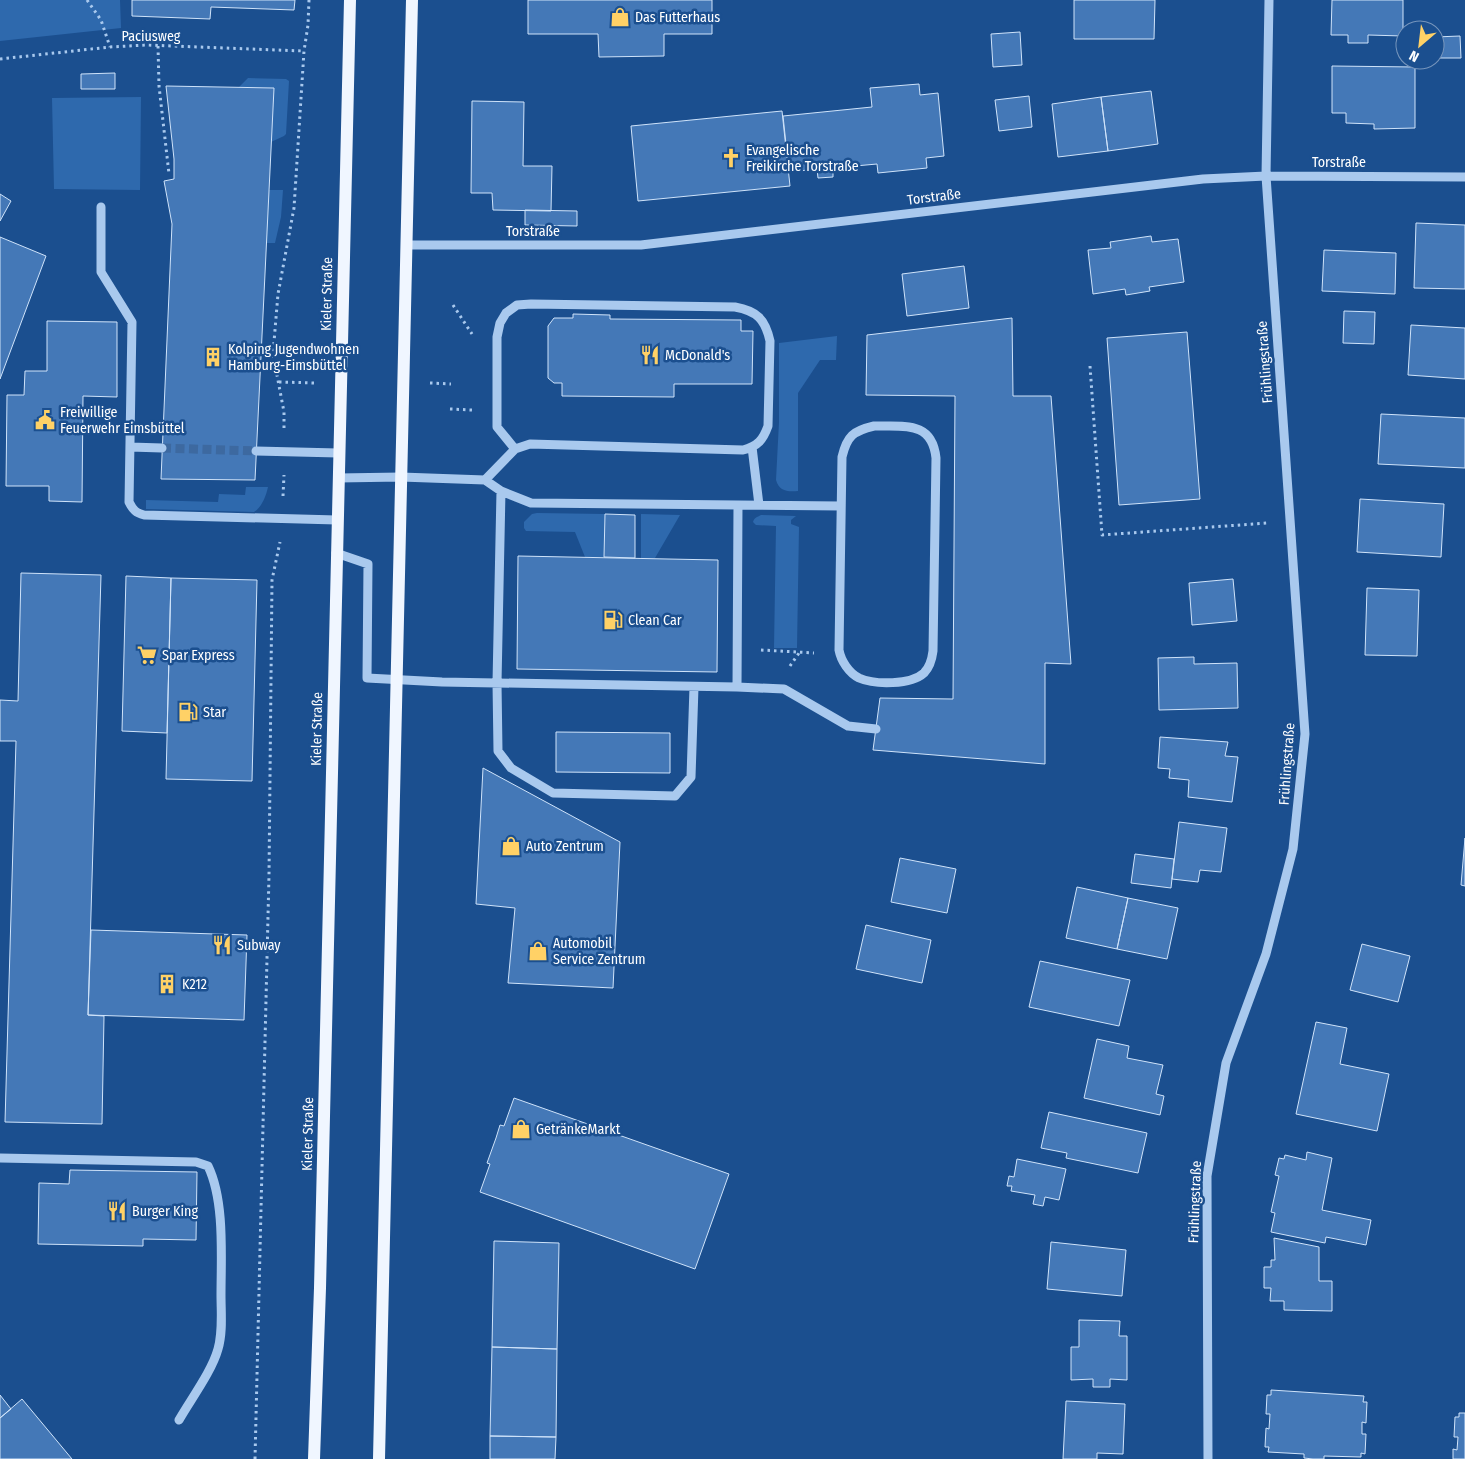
<svg xmlns="http://www.w3.org/2000/svg" width="1465" height="1459" font-family="'Fira Sans Condensed',sans-serif">
  <style>
    .green { fill: #2e69ad }
    .building { fill: #4478b7; stroke: #cfe3fa }
    .lines { fill: none; stroke-linecap: round; stroke-linejoin: round }
    .minor-tunnel { stroke: #3d69a0; stroke-width: 9; stroke-dasharray: 9 4.5; stroke-linecap: butt }
    .path { stroke: #a9c9ee; stroke-width: 3; stroke-dasharray: 2.5 4; stroke-linecap: butt }
    .minor { stroke: #a9c9ee; stroke-width: 9 }
    .major { stroke: #f0f6ff; stroke-width: 12 }
    .labels { text-anchor: middle; dominant-baseline: central; stroke-width: 5; stroke-linejoin: round; paint-order: stroke }
    .poi-label { font-size: 14px; fill: #fff; stroke: #1b4f8f; text-anchor: start }
    .street-label { font-size: 14px; fill: #fff; stroke: #1b4f8f }
  </style>
  <rect width="100%" height="100%" fill="#1b4f8f"/>
  <path class="green" d="M0 0H120L121 28 0 41Z
    M248 78 286 79 289 81 286 134 284 136 271 142 274 88 239 87Z
    M141 97 140 190 54 189 52 98Z
    M269 190H283L281 217 275 243H266Z
    M837 336 836 360H820L798 393V491C787 492 779 491 776 480L779 422V343Z
    M246 487H268C266 496 262 507 254 512L146 509V500L218 502 219 494 245 495Z
    M537 513 605 514 604 557H585L575 532 526 531 524 528V522L532 514Z
    M641 514 680 515 655 558H641Z
    M761 515 796 516 791 520V524L799 527 797 648H774L776 526 756 525 753 522C754 518 757 517 761 515Z"/>
  <path class="building" d="M132 0H295L294 10 211 7 210 19 132 16Z
    M528 0H712V34H664V56L599 57 598 34H528Z
    M1074 0H1155L1154 39H1074Z
    M1332 0H1403V36L1368 35V43H1348V35H1331Z
    M1020 32 1022 65 993 67 991 34Z
    M1460 36 1461 58H1435V37Z
    M1332 66 1415 67V128L1374 129V124L1346 123V113H1332Z
    M115 73V89H81V74Z
    M919 84 920 95 938 93 944 156 926 158 927 168 878 173 877 164 833 168V177L818 178 817 169 789 172 783 116 872 107 870 88Z
    M166 86 274 88 255 480 161 479 172 224 164 181 174 179V159Z
    M1151 91 1158 144 1108 151 1101 97Z
    M1029 96 1032 127 999 131 995 100Z
    M1101 97 1108 151 1058 157 1052 104Z
    M472 101 524 102 523 166H552L551 211 493 210 492 193H471Z
    M782 111 790 186 638 201 631 126Z
    M0 194 11 201 0 221Z
    M525 210 577 211V226L525 225Z
    M1416 223 1465 225V289L1414 288Z
    M1151 236 1152 242 1178 239 1184 282 1149 287 1150 291 1126 295 1125 289 1093 294 1088 250 1111 248 1110 242Z
    M0 237 46 256 0 379Z
    M1324 250 1396 253 1395 294 1322 291Z
    M964 266 969 308 907 316 902 274Z
    M1344 311 1375 312 1374 344 1343 343Z
    M573 314 610 315V319L741 320V331H753L752 384H674V397L562 396V383H554L548 378V326L554 318H573Z
    M1012 318 1013 396H1051L1071 664 1045 663V764L873 750 880 698 953 699 955 396 866 395 867 335Z
    M47 321 117 322V397L83 396 82 502 49 501V486H6L7 395H24L25 371H47Z
    M1411 325 1465 328V379L1408 375Z
    M1187 332 1200 499 1119 505 1107 338Z
    M1381 414 1465 418V468L1378 464Z
    M1360 499 1444 504 1441 557 1357 552Z
    M605 514 635 515V558L604 557Z
    M518 556 718 560 717 672 517 669Z
    M21 573 101 575 88 1015 104 1016 102 1124 5 1122 16 741H0V700L18 701Z
    M126 576 171 578 167 733 122 731Z
    M171 578 257 580 252 781 166 779Z
    M1233 579 1237 621 1192 625 1189 583Z
    M1367 588 1419 590 1417 656 1365 655Z
    M1194 657V664L1237 663 1238 708 1159 710 1158 658Z
    M556 732 670 733V773L556 772Z
    M1160 737 1228 742 1225 756 1238 757 1232 802 1188 797 1189 780 1169 778 1170 769 1158 768Z
    M483 768 620 842 613 988 508 983 515 908 476 904Z
    M1179 822 1227 828 1221 872 1200 870 1198 882 1172 879Z
    M1465 838V886L1461 885Z
    M1135 854 1174 859 1171 888 1131 883Z
    M900 858 956 869 947 913 891 902Z
    M1077 887 1128 898 1117 949 1066 938Z
    M1128 898 1178 908 1167 959 1117 949Z
    M866 925 931 940 922 983 856 969Z
    M91 930 247 935 244 1020 88 1015Z
    M1362 944 1410 956 1398 1002 1350 990Z
    M1040 961 1130 980 1119 1026 1029 1007Z
    M1316 1022 1347 1028 1340 1064 1389 1074 1377 1131 1296 1114Z
    M1097 1039 1129 1046 1127 1058 1163 1065 1156 1094 1164 1096 1160 1115 1084 1098Z
    M514 1098 729 1174 695 1269 480 1192 490 1164 487 1163 496 1138 500 1125 504 1126Z
    M1049 1112 1147 1133 1138 1173 1066 1158 1067 1153 1041 1148Z
    M1307 1152 1332 1158 1322 1210 1371 1220 1366 1245 1326 1237 1325 1243 1271 1232 1275 1213 1271 1212 1279 1176 1275 1175 1279 1158 1284 1159 1285 1155 1306 1160Z
    M1017 1159 1066 1169 1059 1200 1045 1197 1043 1206 1033 1204 1035 1195 1011 1191 1012 1186H1007L1009 1176 1014 1177Z
    M70 1170 197 1172 196 1240 143 1239V1246L38 1244 39 1183 69 1184Z
    M1274 1238 1319 1247V1281H1332V1311L1284 1310V1301H1270L1271 1288H1264V1267H1271V1260H1275Z
    M494 1241 559 1243 557 1349 492 1347Z
    M1051 1242 1126 1250 1122 1296 1047 1289Z
    M1079 1320 1120 1321 1119 1336H1127V1380L1110 1379V1387H1093V1379L1071 1380V1347H1079Z
    M492 1347 557 1349 556 1437 490 1436Z
    M1271 1390 1364 1396 1363 1402H1367L1366 1423 1362 1422V1434H1366L1365 1454 1361 1453V1457L1324 1456V1459H1313L1304 1458V1454L1268 1452 1269 1447H1265L1266 1428 1269 1429 1270 1414H1266L1267 1395H1271Z
    M0 1395 11 1409 0 1418Z
    M22 1399 72 1459H0V1418Z
    M1066 1401 1125 1404 1123 1454 1097 1453V1459H1063Z
    M1459 1413H1465V1459H1453V1449L1457 1450 1458 1437H1454L1455 1417H1459Z
    M490 1436 556 1437 555 1459H490Z"/>
  <g class="lines">
    <path class="minor-tunnel" d="M162 448 256 451"/>
    <path class="path" d="M87 0 101 20 110 47
      M158 46 159 86 169 174
      M0 59 110 47 146 45 304 51
      M453 305 472 334
      M1090 366 1102 535 1267 523
      M279 382 316 383
      M430 383 451 384
      M450 409 472 410
      M284 428V412L273 354 278 294 294 208 304 51 308 25 309 0
      M283 496 284 475
      M761 650 814 653
      M790 666 799 653
      M255 1459 269 875 272 580 280 542"/>
    <path class="minor" d="M101 207V272L132 322 129 502C133 510 136 513 144 515L337 520
      M406 245H641L1203 179 1266 176 1465 177
      M874 426C903 427 932 420 936 458L933 651C932 659 930 667 924 673 911 685 875 685 859 678 849 673 841 661 839 650L842 457C847 436 853 431 874 426Z
      M130 447 162 448
      M752 447 759 505
      M256 451 338 453
      M338 478 401 477 485 480 501 491 531 503 841 506
      M485 480 515 449 530 444 743 450C758 446 763 440 768 426L770 341C765 319 757 311 735 307L531 304 517 305 506 313 500 323 497 337V427L515 449
      M501 491 497 683 498 751 511 768 553 793 675 796 691 777 694 687
      M336 553 368 564 367 678 442 682 737 687 738 505
      M737 687 784 689 848 726 876 729
      M0 1158 196 1162 208 1166C225 1201 221 1257 221 1295 221 1313 223 1332 218 1349 212 1371 191 1399 179 1420
      M1208 1459 1207 1176 1226 1063 1266 954 1293 849 1305 734 1266 176 1269 0"/>
    <path class="major" d="M314 1459 320 1288 350 0
      M379 1459 412 0"/>
  </g>
  <defs>
    <symbol id="shop-bare" viewBox="-9 -9 18 18"><path d="M-5-2.5h2.3a2.7 3.5 0 0 1 5.4 0H5L5.5 6h-11ZM-1.5-2.5h3a1.5 2.3 0 0 0-3 0Z" fill="#ffd166" stroke="#1b4f8f" stroke-width="2.5" paint-order="stroke"/></symbol>
    <symbol id="church-bare" viewBox="-9 -9 18 18"><path d="M-1.2-6h2.4v3.5h3.3v2.4h-3.3V6h-2.4V-.1h-3.3v-2.4h3.3Z" fill="#ffd166" stroke="#1b4f8f" stroke-width="2.5" paint-order="stroke"/></symbol>
    <symbol id="restaurant-bare" viewBox="-9 -9 18 18"><path d="M-5-6h1v4h1v-4h1v4h1v-4h1v5L-1.5 .5V6h-2V.5L-5-1ZM5-6V6H3V1.5H1.5Q1.5-4 5-6Z" fill="#ffd166" stroke="#1b4f8f" stroke-width="2.5" paint-order="stroke"/></symbol>
    <symbol id="building-bare" viewBox="-9 -9 18 18"><path d="M-4-6H4V6H1V3H-1V6H-4ZM-2.5-4.3h1.7v1.8h-1.7ZM.8-4.3h1.7v1.8H.8ZM-2.5-1h1.7V.8h-1.7ZM.8-1h1.7V.8H.8Z" fill="#ffd166" stroke="#1b4f8f" stroke-width="2.5" paint-order="stroke"/></symbol>
    <symbol id="civic-bare" viewBox="-9 -9 18 18"><path d="M-.6-6.5H3V-4.5H.6V-3L4-1V1h2V6H-6V1h2V-1L-.6-3ZM-1.2 2.5V6h2.4V2.5Z" fill="#ffd166" stroke="#1b4f8f" stroke-width="2.5" paint-order="stroke"/></symbol>
    <symbol id="fuel-bare" viewBox="-9 -9 18 18"><path d="M-5.5-6h7V0h2V4h1.3V-2.5L3-4.5l.8-.8L6-3V5H2.5V1h-1V6h-7ZM-4.2-4.7v3.2H.2V-4.7Z" fill="#ffd166" stroke="#1b4f8f" stroke-width="2.5" paint-order="stroke"/></symbol>
    <symbol id="supermarket-bare" viewBox="-9 -9 18 18"><path d="M-6-5.5h2.5l.6 2H6L4.5 2H-2.5L-4.4-4H-6ZM-1.5 3.2a1.3 1.3 0 1 0 .1 0ZM3 3.2a1.3 1.3 0 1 0 .1 0Z" fill="#ffd166" stroke="#1b4f8f" stroke-width="2.5" paint-order="stroke"/></symbol>
  </defs>
  <g fill-rule="evenodd">
    <use href="#shop-bare" x="606" y="3" width="28" height="28"/>
    <use href="#church-bare" x="717" y="144" width="28" height="28"/>
    <use href="#restaurant-bare" x="636" y="341" width="28" height="28"/>
    <use href="#building-bare" x="199" y="343" width="28" height="28"/>
    <use href="#civic-bare" x="31" y="406" width="28" height="28"/>
    <use href="#fuel-bare" x="599" y="606" width="28" height="28"/>
    <use href="#supermarket-bare" x="133" y="641" width="28" height="28"/>
    <use href="#fuel-bare" x="174" y="698" width="28" height="28"/>
    <use href="#shop-bare" x="497" y="832" width="28" height="28"/>
    <use href="#restaurant-bare" x="208" y="931" width="28" height="28"/>
    <use href="#shop-bare" x="524" y="937" width="28" height="28"/>
    <use href="#building-bare" x="153" y="970" width="28" height="28"/>
    <use href="#shop-bare" x="507" y="1115" width="28" height="28"/>
    <use href="#restaurant-bare" x="103" y="1197" width="28" height="28"/>
  </g>
  <g class="labels">
    <g class="poi-label">
      <text x="635" y="17">Das Futterhaus</text>
      <text x="746" y="150">Evangelische<tspan x="746" dy="16">Freikirche Torstraße</tspan></text>
      <text x="228" y="349">Kolping Jugendwohnen<tspan x="228" dy="16">Hamburg-Eimsbüttel</tspan></text>
      <text x="665" y="355">McDonald's</text>
      <text x="60" y="412">Freiwillige<tspan x="60" dy="16">Feuerwehr Eimsbüttel</tspan></text>
      <text x="628" y="620">Clean Car</text>
      <text x="162" y="655">Spar Express</text>
      <text x="203" y="712">Star</text>
      <text x="526" y="846">Auto Zentrum</text>
      <text x="553" y="943">Automobil<tspan x="553" dy="16">Service Zentrum</tspan></text>
      <text x="237" y="945">Subway</text>
      <text x="182" y="984">K212</text>
      <text x="536" y="1129">GetränkeMarkt</text>
      <text x="132" y="1211">Burger King</text>
    </g>
    <g class="street-label">
      <text x="151" y="36">Paciusweg</text>
      <text x="1339" y="162">Torstraße</text>
      <text transform="translate(934 197) rotate(-7)">Torstraße</text>
      <text x="533" y="231">Torstraße</text>
      <text transform="translate(327 294) rotate(-89)">Kieler Straße</text>
      <text transform="translate(1265 362) rotate(-94)">Frühlingstraße</text>
      <text transform="translate(317 729) rotate(-89)">Kieler Straße</text>
      <text transform="translate(1287 764) rotate(-86)">Frühlingstraße</text>
      <text transform="translate(308 1134) rotate(-89)">Kieler Straße</text>
      <text transform="translate(1195 1202) rotate(-88)">Frühlingstraße</text>
    </g>
  </g>
  <g transform="translate(1420 45) rotate(208)"><circle r="24" fill="#1b4f8f" stroke="#7695bc"/>
  <path d="M0-4L9 19L0 12L-9 19Z" fill="#ffd166"/>
  <text y="-8" font-size="14" font-weight="bold" text-anchor="middle" fill="#ffffff">N</text>
  </g>
</svg>
